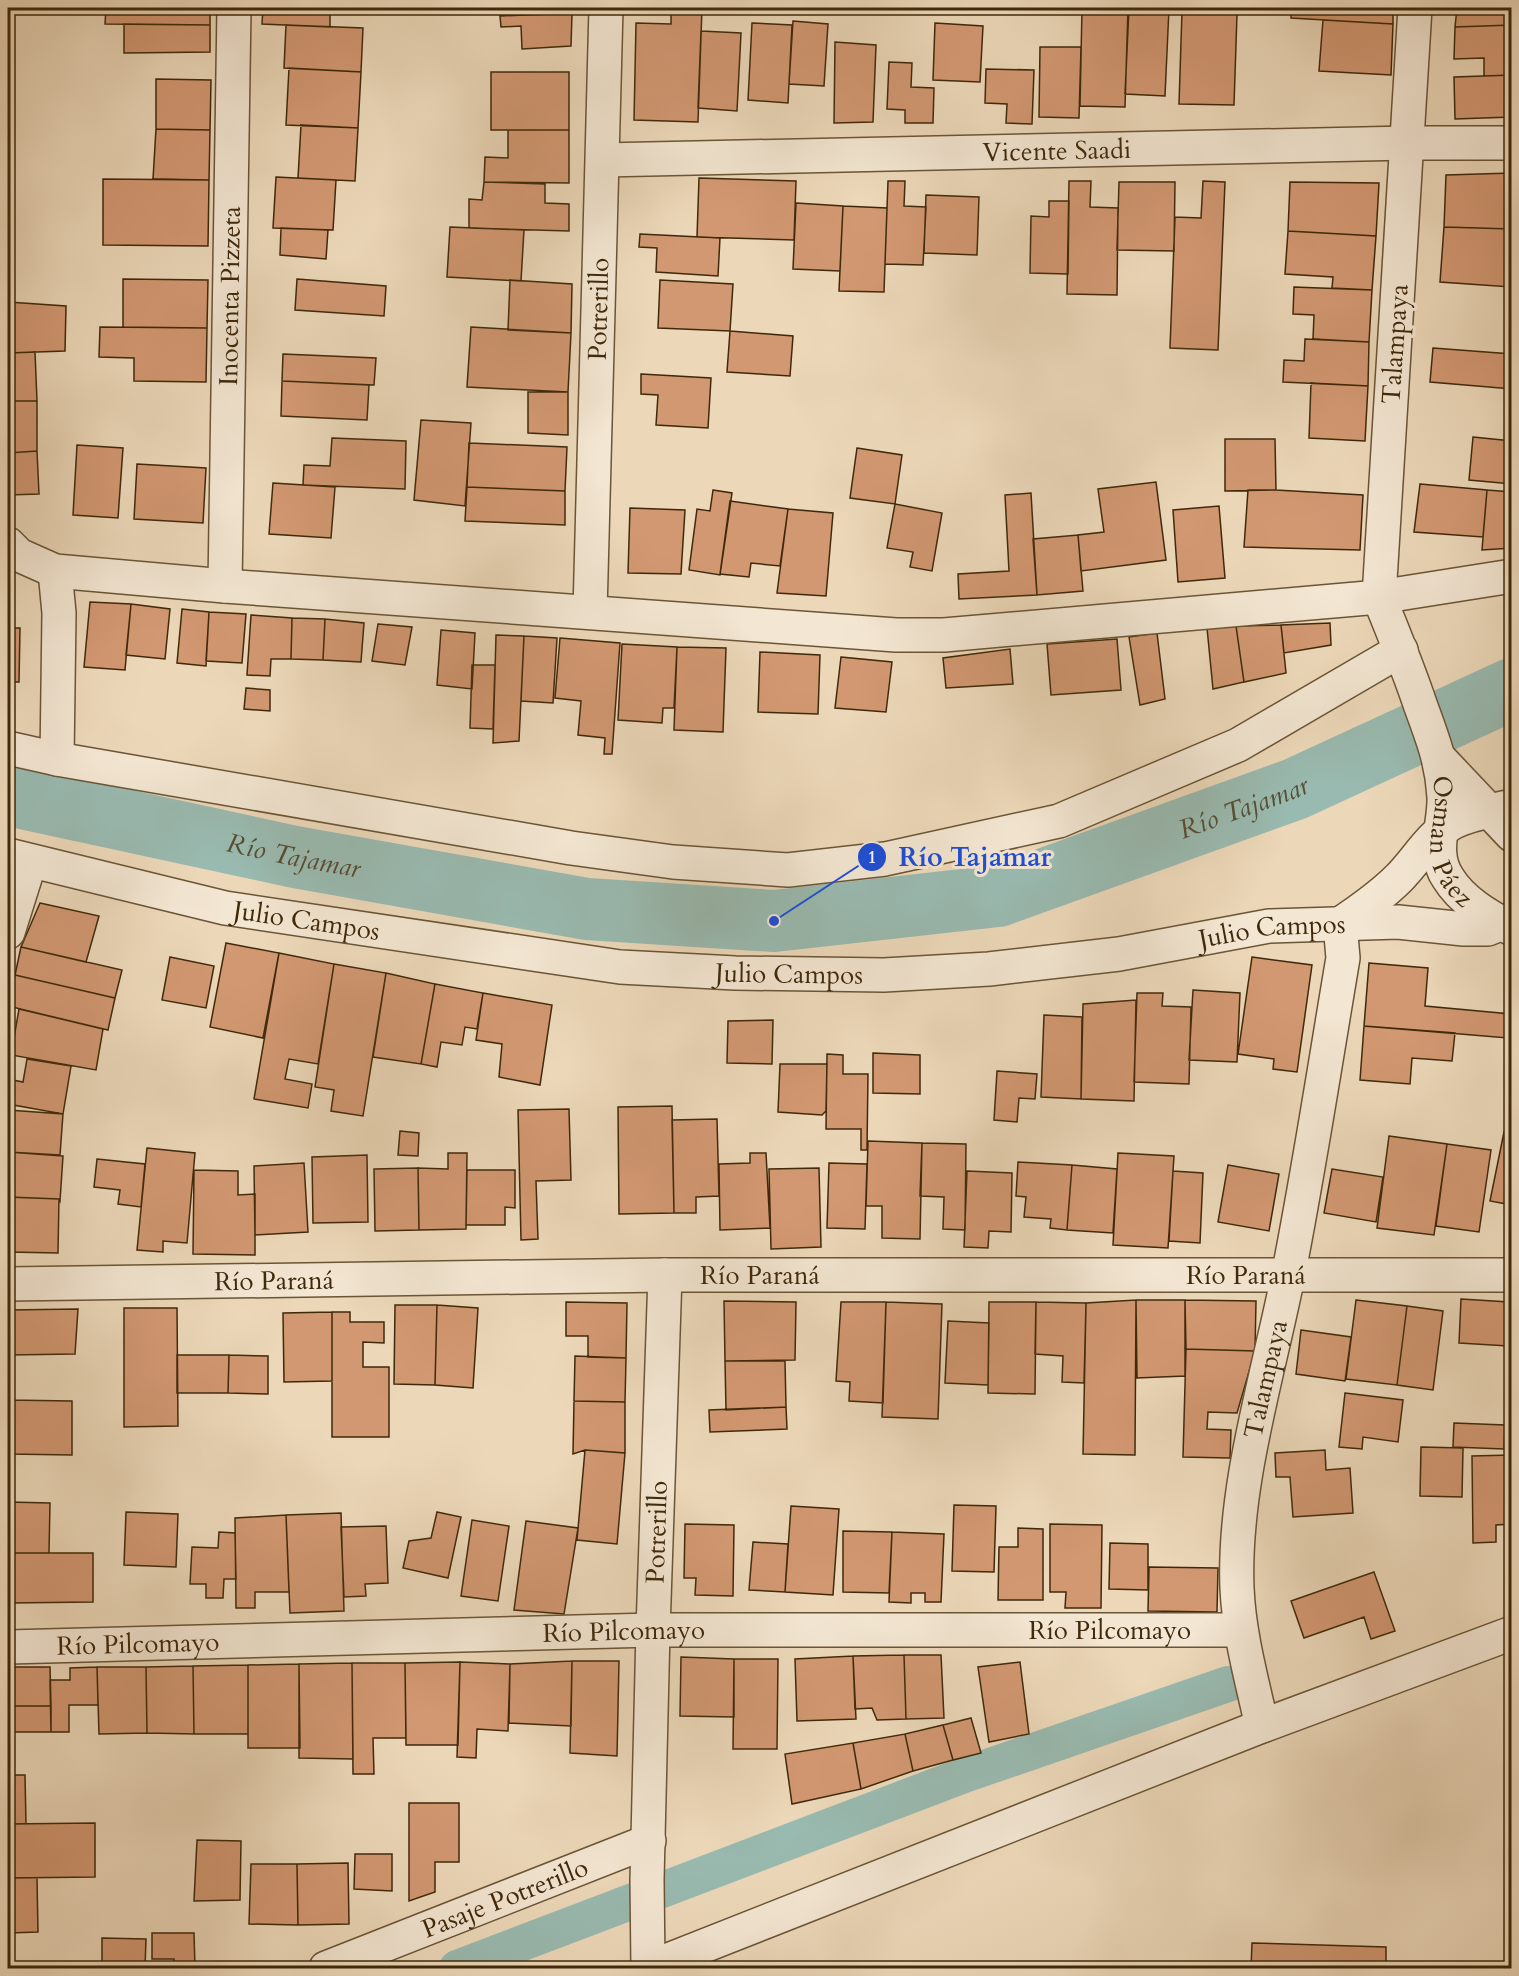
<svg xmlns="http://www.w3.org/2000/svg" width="1519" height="1976" font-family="Cardo,serif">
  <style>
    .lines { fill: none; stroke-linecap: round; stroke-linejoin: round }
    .canal { stroke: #99bab0; stroke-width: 36 }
    .river { stroke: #99bab0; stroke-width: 62 }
    .building { fill: #d29872; stroke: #3f290b; stroke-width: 1.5 }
    .street-casing { stroke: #6a5536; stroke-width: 36 }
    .street { stroke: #f3e6d2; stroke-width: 33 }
    .labels { text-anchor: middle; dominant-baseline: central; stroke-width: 6; stroke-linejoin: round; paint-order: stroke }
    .street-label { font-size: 26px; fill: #3f290b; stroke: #f3e6d2 }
    .water-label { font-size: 27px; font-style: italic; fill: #564d34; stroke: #f3e6d2 }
    .leader { fill: none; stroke: #1d4ed8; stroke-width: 2 }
    .callout-dot { fill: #1d4ed8; stroke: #f3e6d2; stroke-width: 2 }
    .mark-label { font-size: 18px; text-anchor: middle; font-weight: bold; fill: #fff }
    .callout-label { font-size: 27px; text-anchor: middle; font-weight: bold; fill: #1d4ed8; stroke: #f3e6d2; stroke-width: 6; stroke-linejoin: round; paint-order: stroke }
  </style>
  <rect width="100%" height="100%" fill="#ecd8b9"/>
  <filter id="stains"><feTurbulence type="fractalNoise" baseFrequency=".00333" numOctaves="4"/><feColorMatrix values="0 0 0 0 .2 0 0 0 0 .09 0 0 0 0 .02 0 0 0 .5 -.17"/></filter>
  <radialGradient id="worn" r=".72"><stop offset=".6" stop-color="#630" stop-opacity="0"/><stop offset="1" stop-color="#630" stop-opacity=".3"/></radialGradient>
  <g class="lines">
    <path class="canal" d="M457 1968 967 1774 1228 1684"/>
    <path class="river" id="s1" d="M8 795 295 857 587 909 774 921 998 896 1295 789 1512 689"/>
  </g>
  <path class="building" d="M8 8H15L14 18H8Z
    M106 8H210V25L105 24Z
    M263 8H330V27L262 24Z
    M500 8H572V13L500 16Z
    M671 8H702L698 122 634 120 636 23 671 24Z
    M1082 8H1128L1125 107 1080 106Z
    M1129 8H1169L1165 96 1125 94Z
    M1291 8H1393V24L1291 18Z
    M1457 8H1512V25L1455 27Z
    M1182 11 1237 14 1234 105 1179 104Z
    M572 13 571 46 522 49 521 26 501 27 500 16Z
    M1323 20 1393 24 1391 75 1319 71Z
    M793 21 828 24 824 86 789 84Z
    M752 23 792 25 788 103 748 100Z
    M935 23 983 26 980 82 933 80Z
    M124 24 210 25V52L124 53Z
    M286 25 363 28 361 72 284 68Z
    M1512 25V75L1484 76V58L1454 59 1455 27Z
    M701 31 741 33 737 111 698 108Z
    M835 42 876 45 873 122 834 123Z
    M1040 47H1081L1079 118 1039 117Z
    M889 62 912 63 911 87 934 88 933 123H905V110L887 109Z
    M289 68 361 72 358 128 286 125Z
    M986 69 1034 70 1032 124 1006 123 1007 104 985 103Z
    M491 72H569V130H491Z
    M1512 75V117L1455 119 1454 77Z
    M156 79 211 80 210 130 156 129Z
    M301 125 358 128 355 181 298 178Z
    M156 129 210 130 209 180 153 179Z
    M508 130H569V183L484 182 485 157 508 158Z
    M1512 173V229L1444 227 1446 175Z
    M276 177 336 180 333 230 273 228Z
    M699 178 796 181 794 240 697 237Z
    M103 179 209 180 208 246 103 245Z
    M888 181H905L904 206 926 207 923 265 885 264Z
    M1069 181H1091L1090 207 1118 208 1117 295 1067 294Z
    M1203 181 1225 182 1218 350 1170 348 1175 217 1201 218Z
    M484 182 545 184V203L569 204V231L469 228V199L482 200Z
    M1119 182H1175L1174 251 1117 250Z
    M1290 182 1379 183 1376 236 1288 231Z
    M926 195 979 197 977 255 924 253Z
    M1049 201H1069L1068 274 1030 273 1031 216 1049 217Z
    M796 203 843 206 840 271 793 269Z
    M843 206 887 208 884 292 839 291Z
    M450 227 524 230 521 281 447 277Z
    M1444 227 1512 229 1511 287 1440 282Z
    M281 228 328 230 326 259 280 255Z
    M1288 231 1376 236 1372 290 1332 288 1333 277 1285 274Z
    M640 234 720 238 718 276 656 272 657 248 639 247Z
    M123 279 208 280 207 328 123 327Z
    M297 279 386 286 384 316 295 310Z
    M510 280 572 284 571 333 508 330Z
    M660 280 733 284 730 331 658 328Z
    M1294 287 1372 290 1369 342 1313 339 1314 315 1293 314Z
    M8 302 66 306 65 351 8 353Z
    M100 327 207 328 206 382 134 381V358L99 357Z
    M471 327 571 333 568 392 467 387Z
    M730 331 793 336 790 376 727 372Z
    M1305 339 1369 342 1368 386 1283 382 1284 360 1304 361Z
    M1433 348 1512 354V389L1430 382Z
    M35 352 37 401H8V353Z
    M283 354 376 358 374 385 282 381Z
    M641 374 711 378 708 428 656 425 658 395 641 394Z
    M282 381 369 385 367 420 281 416Z
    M1311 383 1368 386 1365 441 1309 438Z
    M528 392H568V435L528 433Z
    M8 401H37V451L8 453Z
    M421 420 471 423 465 506 414 500Z
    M1473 437 1512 441V484L1469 480Z
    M332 438 406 441 405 489 303 485 304 465 330 466Z
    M1225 439H1275L1276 490 1225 491Z
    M469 443 567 447 565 491 467 487Z
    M77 445 123 448 118 518 73 515Z
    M857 448 902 455 895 504 850 498Z
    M37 451 39 494 8 495V453Z
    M137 464 206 468 203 523 134 519Z
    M1156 482 1166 560 1081 571 1078 535 1104 532 1098 489Z
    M273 483 335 487 331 538 269 534Z
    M1420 484 1487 490 1483 537 1414 532Z
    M467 487 565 491V525L465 521Z
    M713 490 732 493 720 575 689 570 697 509 710 511Z
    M1248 490H1276L1363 495 1360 550 1244 547Z
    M1487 490 1512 492V548L1482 550Z
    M1031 493 1037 595 959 599 958 574 1009 571 1005 495Z
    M730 501 788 509 780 566 751 563 749 577 720 574Z
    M895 504 942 513 932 571 910 567 913 552 887 548Z
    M1219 506 1225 578 1178 582 1173 510Z
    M630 508 685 510 681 574 628 573Z
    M788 509 833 513 826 596 777 593Z
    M1078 535 1083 591 1037 595 1033 539Z
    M90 602 131 604 125 670 84 667Z
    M131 604 170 609 165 659 126 655Z
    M182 609 209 612 206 666 177 663Z
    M209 612 246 614 242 663 206 661Z
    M251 615 292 618 291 659H271L270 676 247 675Z
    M292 618 325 619 323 660 291 659Z
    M325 619 364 623 361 662 323 660Z
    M1330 623 1331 645 1284 653 1281 625Z
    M378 624 412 627 405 665 372 661Z
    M1281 625 1286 673 1244 682 1236 626Z
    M1236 626 1244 682 1213 689 1207 628Z
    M8 628H20L19 682H8Z
    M441 630 475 633 472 689 437 685Z
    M1157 633 1165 699 1140 705 1129 637Z
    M496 635 524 636 519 741 493 743Z
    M524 636 557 638 553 703 521 701Z
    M560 638 620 643 612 754H604L605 738 578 735 581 701 555 698Z
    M1117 639 1121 690 1051 695 1047 644Z
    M622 644 677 647 674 708H663L662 723 618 720Z
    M677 647 726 648 723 732 674 730Z
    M1010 649 1013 684 946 688 943 658Z
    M760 652 820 655 818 714 758 712Z
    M841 657 892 662 886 712 835 708Z
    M472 665H495L493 729 470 728Z
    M246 688 270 690V711L244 709Z
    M40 903 99 916 86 962 21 947Z
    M226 943 279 953 263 1038 210 1027Z
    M21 947 122 970 115 998 15 975Z
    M279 953 334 964 318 1064 289 1059 285 1079 312 1084 308 1108 254 1099Z
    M170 957 214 966 206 1008 162 1000Z
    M1252 957 1312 965 1297 1072 1273 1069 1274 1059 1238 1054Z
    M1369 963 1428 968 1425 1006 1511 1014 1508 1038 1364 1026Z
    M334 964 386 973 363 1116 331 1111 334 1090 315 1087Z
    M386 973 435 984 421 1064 373 1057Z
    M15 975 115 998 108 1030 8 1006Z
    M435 984 483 993 477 1029 465 1027 462 1045 441 1042 437 1067 421 1064Z
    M1193 990 1240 993 1237 1062 1189 1060Z
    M483 993 552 1005 540 1085 499 1077 502 1044 476 1040Z
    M1137 993H1163L1162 1006 1191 1007 1189 1084 1134 1082Z
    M1136 1000 1134 1101 1081 1099 1083 1004Z
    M19 1009 103 1029 96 1070 11 1055Z
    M1044 1015 1082 1017 1081 1099 1041 1097Z
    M773 1020 772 1064 727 1063 728 1021Z
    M1364 1026 1455 1033 1452 1061 1412 1058 1410 1084 1360 1080Z
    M873 1053 920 1055V1094L873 1093Z
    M827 1054 843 1055V1074H868L867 1150H861V1129H826Z
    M27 1059 71 1066 63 1114 8 1104V1079L23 1082Z
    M780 1064H827L826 1111 822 1115 778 1112Z
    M997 1071 1037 1074 1035 1099 1019 1098 1017 1122 994 1120Z
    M672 1106 674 1213 619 1214 618 1107Z
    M569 1109 571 1180 536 1181 538 1239 521 1240 518 1110Z
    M8 1110 63 1114 60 1155 8 1152Z
    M717 1119 719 1196 696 1197V1213H674L672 1120Z
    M400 1131 419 1133 418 1156 398 1155Z
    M1504 1132 1512 1134V1205L1490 1201Z
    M1389 1136 1447 1144 1434 1235 1377 1228Z
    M868 1141 922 1143 920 1239 882 1238V1206H866Z
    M922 1143 966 1144 965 1230 943 1229 944 1197 920 1196Z
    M1447 1144 1491 1150 1479 1232 1436 1226Z
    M147 1148 195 1153 187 1243 163 1241V1252L137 1250Z
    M8 1152 63 1156 60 1201 59 1199 8 1197Z
    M448 1153H467L466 1229 419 1230 418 1168 448 1169Z
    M750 1153H766L770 1228 720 1230 719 1164 750 1163Z
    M1118 1153 1174 1156 1168 1248 1113 1245Z
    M367 1155 368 1222 313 1223 312 1157Z
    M97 1159 145 1164 141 1207 118 1204 120 1190 94 1187Z
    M1018 1162 1072 1165 1067 1230 1050 1228 1051 1219 1024 1217 1026 1197 1016 1196Z
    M304 1163 308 1232 255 1235 254 1166Z
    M829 1163 867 1164 865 1229 827 1228Z
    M1072 1165 1117 1169 1113 1233 1067 1230Z
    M1228 1165 1279 1174 1269 1231 1218 1222Z
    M418 1168 419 1230 375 1231 374 1169Z
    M819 1168 821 1247 771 1249 769 1169Z
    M1332 1169 1383 1177 1376 1222 1324 1213Z
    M194 1170 238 1171V1195L255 1194V1255L193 1254Z
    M467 1170H515V1208L505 1207V1225H466Z
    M967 1171 1012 1173 1011 1232 989 1231 988 1248 964 1247Z
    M1173 1171 1203 1173 1200 1243 1169 1241Z
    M8 1197 59 1199 58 1253 8 1252Z
    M1509 1296H1512V1382H1507Z
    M1461 1299 1509 1302 1508 1346 1459 1343Z
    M1136 1300 1135 1455 1083 1454 1086 1303Z
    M1136 1300H1185V1376L1137 1378Z
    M1185 1300 1256 1301 1255 1351 1186 1349Z
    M1356 1300 1407 1306 1397 1385 1346 1379Z
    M724 1301 796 1302 795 1360 725 1361Z
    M566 1302 627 1303 626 1358 588 1357V1336H566Z
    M841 1302H886L883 1403 849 1401 850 1382 836 1381Z
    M886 1302 942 1304 938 1419 882 1417Z
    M989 1302H1036L1035 1394 988 1393Z
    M1036 1302 1086 1303 1084 1383 1062 1382 1063 1356 1035 1354Z
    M395 1305H437L435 1385 394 1384Z
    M437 1305 478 1308 473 1388 435 1385Z
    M1407 1306 1443 1311 1433 1390 1397 1385Z
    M124 1308H177L178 1426 124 1427Z
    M78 1309 75 1354 8 1355V1310Z
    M332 1312V1381L284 1382 283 1313Z
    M332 1312H350V1322H384V1343L363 1342V1367H389V1437H332Z
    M948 1321 989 1323 988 1385 945 1383Z
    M1301 1330 1351 1337 1345 1381 1296 1374Z
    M1186 1349 1255 1351 1237 1413 1208 1412 1207 1429 1231 1430 1230 1458 1183 1457Z
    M8 1355H11L10 1400H8Z
    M177 1355H229L228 1393H177Z
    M229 1355 268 1356V1394L228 1393Z
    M575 1356 626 1358 625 1402 574 1401Z
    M725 1361H785L786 1407 726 1410Z
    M1345 1393 1403 1400 1398 1442 1363 1437 1362 1449 1339 1447Z
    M8 1400 72 1401V1455L8 1454Z
    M574 1401 625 1402V1453L585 1450 573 1454Z
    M786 1407 787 1429 710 1432 709 1410Z
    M1454 1423 1505 1425 1504 1449 1453 1447Z
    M1421 1447 1463 1448 1462 1497 1420 1496Z
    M585 1450 625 1453 617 1544 577 1540Z
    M1325 1450 1326 1470 1350 1468 1353 1513 1293 1517 1290 1477H1276L1275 1453Z
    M1512 1455V1524L1496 1525V1542L1473 1543 1472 1456Z
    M8 1502 50 1503 49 1553H8Z
    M954 1505 996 1506 994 1572 952 1571Z
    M791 1506 839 1509 833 1595 785 1592Z
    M126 1512 178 1514 176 1567 124 1565Z
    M437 1512 461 1517 448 1578 403 1568 409 1541 431 1538Z
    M341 1513 344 1611 290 1613 286 1515Z
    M286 1515 289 1592H255V1608H236L235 1518Z
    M472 1520 509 1526 498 1601 461 1596Z
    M526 1521 578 1528 564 1614 514 1610Z
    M685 1524 734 1525 733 1596 695 1595 696 1578H684Z
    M1050 1524 1102 1525 1101 1608H1065L1066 1592H1050Z
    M386 1526 388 1583 365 1584 366 1596 344 1597 341 1527Z
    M1018 1528 1043 1529V1600H998L999 1547H1018Z
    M843 1531 892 1532 889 1593 843 1592Z
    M219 1532 235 1533 236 1579H224L223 1598H206V1584H190L192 1547 218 1548Z
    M892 1532 944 1534 941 1602H925V1593H911V1603L889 1602Z
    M753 1542 788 1544 785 1592 749 1590Z
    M1110 1543 1148 1544V1590L1109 1589Z
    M8 1553H93V1602L8 1603Z
    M1149 1567 1218 1568 1217 1612 1148 1611Z
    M1374 1572 1395 1631 1371 1639 1364 1617 1304 1638 1291 1601Z
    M904 1655 906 1719 877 1720 872 1708 855 1709 853 1656Z
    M904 1655H941L944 1718 906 1719Z
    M853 1656 856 1719 797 1721 795 1659Z
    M681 1657 734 1659V1717L680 1716Z
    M734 1659H778L777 1749H733Z
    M572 1661H619L617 1756 570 1753Z
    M572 1661 571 1726 509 1723 510 1664Z
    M460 1662 510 1664 508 1731 477 1729 476 1758 457 1757Z
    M460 1662 458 1745H406L405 1663Z
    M1020 1662 1029 1734 989 1742 978 1667Z
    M352 1663H405L406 1738H373L374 1774H353Z
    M352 1663 353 1759 299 1758V1664Z
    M299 1664 300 1748H248V1665Z
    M248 1665V1734H194L193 1666Z
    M193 1666 194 1734 147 1733 146 1667Z
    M8 1667H50L51 1706H8Z
    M97 1667H146L147 1733 99 1734Z
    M97 1667 98 1705H69V1732H51L50 1680H70V1668Z
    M8 1706H51V1732H8Z
    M971 1718 981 1753 953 1760 943 1725Z
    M943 1725 953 1760 913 1771 905 1734Z
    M905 1734 913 1771 861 1789 853 1743Z
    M853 1743 861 1789 792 1804 785 1754Z
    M8 1775H25L26 1824H8Z
    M409 1803H459V1862H435V1892L409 1901Z
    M95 1823V1877L8 1878V1824Z
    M197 1840 241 1841 240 1900 194 1901Z
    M355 1854H392V1891L354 1889Z
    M348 1863 349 1924 298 1925 297 1864Z
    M251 1864H297L298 1925 249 1924Z
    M8 1878H37L38 1932 8 1933Z
    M152 1933H194L195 1968H174V1959H152Z
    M102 1938 146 1939 145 1968H102Z
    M1252 1943 1386 1947V1968H1251Z
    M8 1966H35V1968H8Z"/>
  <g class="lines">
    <defs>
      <g id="street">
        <path id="s2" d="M1415 8 1379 597C1393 632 1408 668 1420 704 1432 737 1442 761 1444 797 1445 824 1431 853 1448 878 1462 901 1488 916 1512 929"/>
        <path id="s3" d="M603 160 1408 143H1512"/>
        <path d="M8 544 19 555 55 571 225 586 896 635H944L1379 597 1512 576"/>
        <path d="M55 571 59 613 57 759"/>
        <path id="s4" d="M225 586 234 8"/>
        <path id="s5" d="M590 612 606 8"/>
        <path d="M8 748 57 759 571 848 673 862 788 870 885 859 1059 821 1238 745 1401 650"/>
        <path d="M1440 759 1512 835"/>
        <path id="s6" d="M8 855 225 908 620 967 735 973 884 975 989 969 1119 954 1269 926 1398 922 1464 929H1488L1512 919"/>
        <path d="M1340 924C1361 910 1381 896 1399 878 1417 860 1430 835 1454 822 1472 813 1492 811 1512 806"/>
        <path d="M8 932 30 862"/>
        <path id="s7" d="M8 1284 665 1275H1512"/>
        <path id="s8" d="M8 1647 653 1630H1241"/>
        <path id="s9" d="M1262 1726C1252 1681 1239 1635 1237 1588 1233 1486 1268 1376 1288 1276 1309 1170 1325 1064 1343 958L1340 924"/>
        <path id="s10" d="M326 1968 649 1841"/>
        <path d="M648 1968 1262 1726 1512 1633"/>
        <path id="s11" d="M648 1968 647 1880 653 1630 665 1275"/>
      </g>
    </defs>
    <use href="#street" class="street-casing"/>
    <use href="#street" class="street"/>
  </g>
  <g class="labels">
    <g class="street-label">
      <text stroke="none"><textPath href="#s3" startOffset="454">Vicente Saadi</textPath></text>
      <text stroke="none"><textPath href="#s4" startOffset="290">Inocenta Pizzeta</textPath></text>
      <text stroke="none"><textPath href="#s5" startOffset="303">Potrerillo</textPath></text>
      <text transform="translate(1395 344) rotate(-86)">Talampaya</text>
      <text stroke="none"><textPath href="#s2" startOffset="848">Osman Páez</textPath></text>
      <text stroke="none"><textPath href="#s6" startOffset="306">Julio Campos</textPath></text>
      <text stroke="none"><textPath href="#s6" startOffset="1278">Julio Campos</textPath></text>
      <text stroke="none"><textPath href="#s6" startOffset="792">Julio Campos</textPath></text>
      <text stroke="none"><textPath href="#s7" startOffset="1238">Río Paraná</textPath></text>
      <text stroke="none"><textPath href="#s7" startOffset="752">Río Paraná</textPath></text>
      <text stroke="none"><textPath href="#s7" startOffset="266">Río Paraná</textPath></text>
      <text stroke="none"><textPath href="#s9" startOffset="352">Talampaya</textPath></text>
      <text stroke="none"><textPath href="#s11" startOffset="436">Potrerillo</textPath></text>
      <text stroke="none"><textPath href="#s8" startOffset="1102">Río Pilcomayo</textPath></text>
      <text stroke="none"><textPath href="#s8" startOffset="616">Río Pilcomayo</textPath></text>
      <text stroke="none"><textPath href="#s8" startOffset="130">Río Pilcomayo</textPath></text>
      <text stroke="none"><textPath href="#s10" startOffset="192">Pasaje Potrerillo</textPath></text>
    </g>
    <g class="water-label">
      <text stroke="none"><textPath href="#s1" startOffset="1264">Río Tajamar</textPath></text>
      <text stroke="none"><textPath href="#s1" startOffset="292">Río Tajamar</textPath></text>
    </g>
  </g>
  <path class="leader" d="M774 921L872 857"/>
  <g class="callout-dot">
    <circle cx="774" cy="921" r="6"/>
    <circle cx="872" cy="857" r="15"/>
  </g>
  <g class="mark-label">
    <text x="872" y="863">1</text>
  </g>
  <g class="callout-label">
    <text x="975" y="866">Río Tajamar</text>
  </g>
  <rect width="1519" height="1976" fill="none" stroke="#ecd8b9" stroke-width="30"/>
  <rect x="9" y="9" width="1501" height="1958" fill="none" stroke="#3f290b" stroke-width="3"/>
  <rect x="15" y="15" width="1489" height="1946" fill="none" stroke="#3f290b" stroke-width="1.5"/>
  <rect width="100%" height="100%" filter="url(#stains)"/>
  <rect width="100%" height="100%" fill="url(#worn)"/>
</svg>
